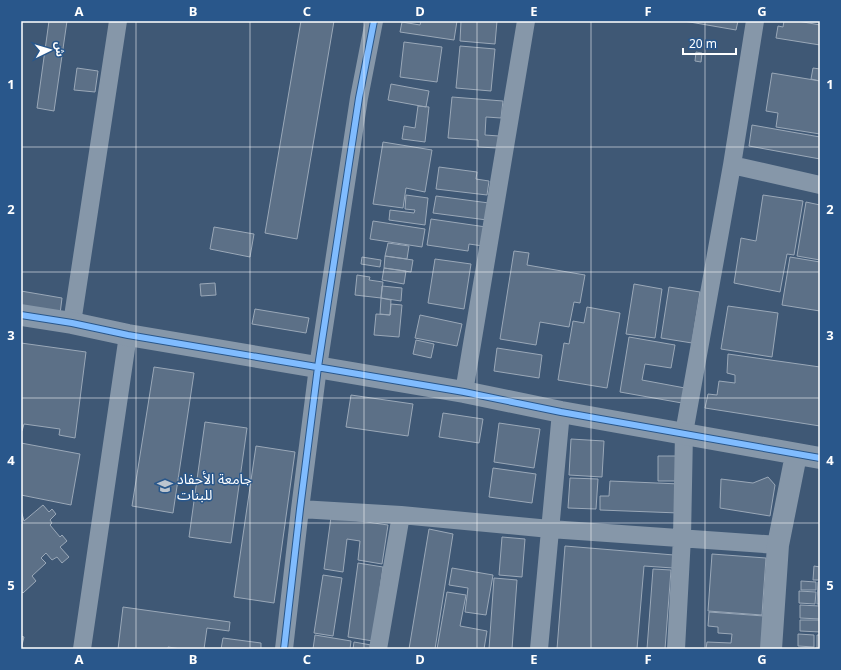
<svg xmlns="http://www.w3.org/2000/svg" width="841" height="670" font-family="'Noto Sans','Noto Sans Arabic',sans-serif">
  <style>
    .building { fill: #5c7087; stroke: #9aa8b8 }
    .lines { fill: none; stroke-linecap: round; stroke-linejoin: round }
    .minor { stroke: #8697a9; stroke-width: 18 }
    .tertiary { stroke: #8697a9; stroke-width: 22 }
    .cycleway-casing { stroke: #29578b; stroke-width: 8 }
    .cycleway { stroke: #80bcff; stroke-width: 6 }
    .grid { fill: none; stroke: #fff; stroke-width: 1; stroke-opacity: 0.55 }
    .labels { text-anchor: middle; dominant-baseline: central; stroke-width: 3; stroke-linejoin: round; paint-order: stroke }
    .poi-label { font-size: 14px; fill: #fff; stroke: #29578b; text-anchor: start }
    .neatline { fill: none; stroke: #fff; stroke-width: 1.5 }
    .grid-label { font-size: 13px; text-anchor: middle; font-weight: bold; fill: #fff }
  </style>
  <rect width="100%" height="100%" fill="#3f5875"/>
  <path class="building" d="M49 21H67L54 111 37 108Z
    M301 21H334L297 239 265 233Z
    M421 21H457L454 40 400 32 402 22 420 25Z
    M461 21H497L495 44 460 41Z
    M684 21H738L736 30Z
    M784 21H798L820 25V45L776 38 778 26 783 27Z
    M404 42 442 47 437 82 400 77Z
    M460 46 495 49 491 91 456 88Z
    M696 52 702 53 701 62 695 61Z
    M77 68 98 71 95 92 74 90Z
    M813 68 820 69V81L811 79Z
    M772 73 820 81V134L776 127 778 113 766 111Z
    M391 84 429 91 426 107 388 100Z
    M452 97 503 101 501 118 486 117 485 135 499 136 498 148 478 147V140L448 138Z
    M418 106 429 107 425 142 402 139 404 126 415 128Z
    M752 125 820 137V159L749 146Z
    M383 142 432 150 425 192 406 188 403 208 373 204Z
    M439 167 477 172 476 179 489 181 487 195 436 189Z
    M406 195 428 198 425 225 389 220 390 210 414 213 415 210 405 209Z
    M763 195 803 201 794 255 787 254 780 292 734 283 741 238 756 241Z
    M436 196 489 203 487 220 433 213Z
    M806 202 820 205V260L797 256Z
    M431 219 486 227 483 246 469 244 468 251 427 245Z
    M373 221 425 229 422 247 370 239Z
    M214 227 254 234 250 257 210 249Z
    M388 243 409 246 407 259 385 256Z
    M514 251 529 253 527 265 585 275 580 303 574 302 569 327 540 322 536 345 500 339Z
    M385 256 413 260 411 272 384 268Z
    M362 257 381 260 380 267 361 264Z
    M790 257 820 262V311L782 305Z
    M435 259 471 264 464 309 428 303Z
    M384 268 406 271 404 284 382 280Z
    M357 275 370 277 369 280 383 282 381 298 355 295Z
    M215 283 216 295 201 296 200 284Z
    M634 284 662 289 655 338 626 334Z
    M382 286 402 288 401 301 381 298Z
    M669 287 700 292 692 343 661 338Z
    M21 291 62 298 60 314 21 306Z
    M381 298 391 300 390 315 380 314Z
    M391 304 402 305 399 337 374 335 376 314 390 315Z
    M728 306 778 313 772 357 721 349Z
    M587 307 620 313 607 388 558 380 564 343 569 344 573 321 584 323Z
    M255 309 309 318 306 333 252 324Z
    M420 315 462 324 457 346 415 338Z
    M629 337 675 345 671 368 645 364 642 380 685 388 682 403 620 392Z
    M416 340 434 344 431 358 413 354Z
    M21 343 86 352 75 438 59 435 60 429 24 424 22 431 21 432Z
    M497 348 542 355 539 378 494 371Z
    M728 354 820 367V426L705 408 708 394 717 395 719 381 735 383V375L727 373Z
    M154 367 194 373 173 513 132 506Z
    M351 395 413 404 408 436 346 427Z
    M443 413 483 419 479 443 439 437Z
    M205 422 247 428 231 543 189 537Z
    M499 423 540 429 534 468 494 462Z
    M571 439 604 441 602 477 569 475Z
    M21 443 80 454 71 505 21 495Z
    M256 446 295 452 274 603 234 597Z
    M658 456H680V481H658Z
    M493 468 536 474 532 503 489 497Z
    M768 477 775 485 770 516 720 508 721 479 753 483Z
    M570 478 598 479 596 509 568 508Z
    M610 481 680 484 679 513 600 510V496H609Z
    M43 505 49 512 52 509 56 514 50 520 52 523 50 525 60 537 62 535 67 541 60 547 69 557 62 563 57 557 52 560 46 553 41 558 46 563 32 576 36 581 23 593 21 591V510L24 521Z
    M331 517 388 525 382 564 358 560 360 541 347 539 343 572 324 569Z
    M429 529 453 534 435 649H409Z
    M502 537 525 539 522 577 499 575Z
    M565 546 674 555 673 568 644 566 637 649H557Z
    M712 554 766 558 762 615 708 611Z
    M358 563 383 567 373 641 348 637Z
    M814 566 820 567V580H813Z
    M452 568 493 575 486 615 465 612 468 588 449 585Z
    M653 569 671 570 665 649H647Z
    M323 575 342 578 333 636 314 633Z
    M494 578 517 580 512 649H489Z
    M801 581 816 582V590H801Z
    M818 582H820V604H817Z
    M799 591 816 592 815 604 799 603Z
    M447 592 466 595 460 626 487 631 484 649H437Z
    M800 605 820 606V619L800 618Z
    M123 607 230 622 229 631 207 628 204 649H181L168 647V649H118Z
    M709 612 764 616 762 649H706L707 642 731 643 732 634 718 633V627L708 626Z
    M800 620H820V632L800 631Z
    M798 634 814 635V647L798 646Z
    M315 635 351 641 350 649H313Z
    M817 635H820V649H817Z
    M21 636 24 637 21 649Z
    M223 638 261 643V649H221Z
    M354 642 371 645V649H353Z"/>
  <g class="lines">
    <path class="minor" d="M732 165 820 185
      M72 323 118 21
      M464 392 526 21
      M300 509 401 515 550 529 778 545
      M82 649 128 335
      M284 649 300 509 318 367 359 98 374 21
      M378 649 401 515
      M539 649 561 412
      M676 649 682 537 684 433 732 165 755 21"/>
    <path class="tertiary" d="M21 315 72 323 128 335 464 392 561 412 820 458
      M771 649 778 545 796 455"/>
    <defs>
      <path id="cycleway" d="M21 315 72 323 128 335 464 392 561 412 820 458
        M284 649 300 509 318 367 359 98 374 21"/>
    </defs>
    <use href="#cycleway" class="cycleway-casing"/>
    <use href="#cycleway" class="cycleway"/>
  </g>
  <path class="grid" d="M136 21V649M250 21V649M364 21V649M477 21V649M591 21V649M705 21V649M21 147H820M21 272H820M21 398H820M21 523H820"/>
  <defs>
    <symbol id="university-bare" viewBox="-9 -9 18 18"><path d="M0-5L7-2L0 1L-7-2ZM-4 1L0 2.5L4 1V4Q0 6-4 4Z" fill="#bcc5cf" stroke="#29578b" stroke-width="2.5" paint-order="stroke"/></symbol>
  </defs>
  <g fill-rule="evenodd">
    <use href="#university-bare" x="154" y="475" width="22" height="22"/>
  </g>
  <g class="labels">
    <g class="poi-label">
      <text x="177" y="478">جامعة الأحفاد<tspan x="177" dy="16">للبنات</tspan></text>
    </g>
  </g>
  <rect width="841" height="670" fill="none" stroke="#29578b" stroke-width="44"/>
  <g transform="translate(50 50) rotate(85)" stroke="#29578b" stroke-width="3" paint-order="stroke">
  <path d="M0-3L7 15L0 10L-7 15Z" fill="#ffffff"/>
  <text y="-6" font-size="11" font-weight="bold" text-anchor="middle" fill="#ffffff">ش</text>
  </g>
  <path d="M683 48v6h53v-6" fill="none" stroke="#ffffff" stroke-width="2"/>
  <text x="689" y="48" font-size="12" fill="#ffffff" stroke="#29578b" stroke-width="3" paint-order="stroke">20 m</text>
  <rect x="22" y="22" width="797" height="626" class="neatline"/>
  <g class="grid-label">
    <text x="79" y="16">A</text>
    <text x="193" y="16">B</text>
    <text x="307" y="16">C</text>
    <text x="420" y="16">D</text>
    <text x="534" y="16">E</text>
    <text x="648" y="16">F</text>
    <text x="762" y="16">G</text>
    <text x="11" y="89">1</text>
    <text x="830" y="89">1</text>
    <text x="11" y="214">2</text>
    <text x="830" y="214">2</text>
    <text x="11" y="340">3</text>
    <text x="830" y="340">3</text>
    <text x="11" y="465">4</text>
    <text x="830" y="465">4</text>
    <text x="11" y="590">5</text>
    <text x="830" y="590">5</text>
    <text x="79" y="664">A</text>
    <text x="193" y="664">B</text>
    <text x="307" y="664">C</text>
    <text x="420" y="664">D</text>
    <text x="534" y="664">E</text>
    <text x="648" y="664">F</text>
    <text x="762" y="664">G</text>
  </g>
</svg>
